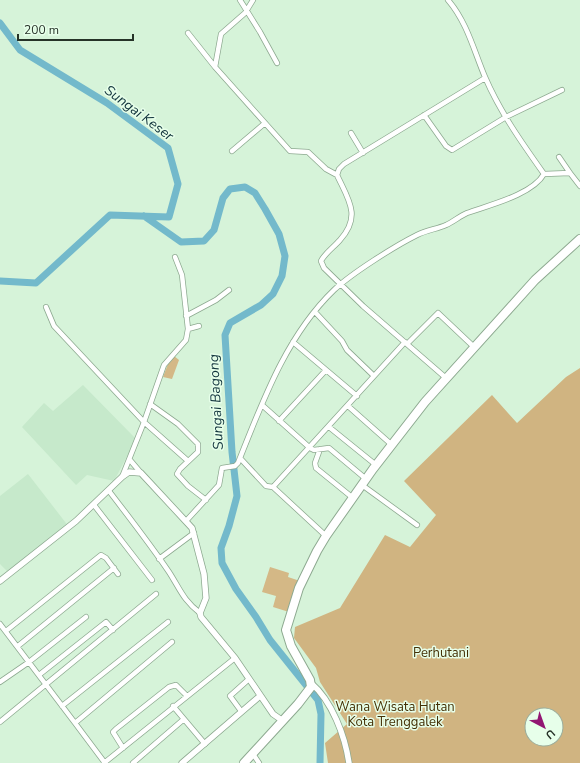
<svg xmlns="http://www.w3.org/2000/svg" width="580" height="763" font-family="'Nunito Sans',sans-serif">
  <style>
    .built { fill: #c6e9cb }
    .green { fill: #d4b886 }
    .forest { fill: #d0b481; fill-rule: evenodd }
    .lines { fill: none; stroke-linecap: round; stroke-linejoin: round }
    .river { stroke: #73b9cb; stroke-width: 7 }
    .minor-casing { stroke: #8da990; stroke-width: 6 }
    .tertiary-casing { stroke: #8da990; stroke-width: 7 }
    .trunk-casing { stroke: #8da990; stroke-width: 10 }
    .minor { stroke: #fff; stroke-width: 4.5 }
    .tertiary { stroke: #fff; stroke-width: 5.5 }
    .trunk { stroke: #fff; stroke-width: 8 }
    .labels { text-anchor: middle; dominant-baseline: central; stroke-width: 3; stroke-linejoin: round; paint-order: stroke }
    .park-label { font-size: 13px; fill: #443005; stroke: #e7ffea }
    .water-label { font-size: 14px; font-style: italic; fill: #10333b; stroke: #e7ffea }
  </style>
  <rect width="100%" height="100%" fill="#d6f3d9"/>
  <path class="built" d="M83 385 136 439 114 481 87 475 76 485 22 427 44 403 53 411Z
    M28 474 69 527 9 573 0 564V496Z"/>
  <path class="green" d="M174 356 179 360 172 379 163 377 168 364Z
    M270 567 289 573 288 577 300 581 289 612 273 607 276 596 262 592Z"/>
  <path class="forest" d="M580 368V763H328L325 743 347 724 320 682 316 668 294 638 295 627 340 608 385 535 410 547 436 515 404 481 492 395 517 423 566 377ZM532 715H556V739H532Z"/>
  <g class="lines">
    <path class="river" d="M0 23 20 50 107 103 168 148 178 184 169 217 110 215 36 283 0 281
      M144 216 181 242 204 241 214 230 223 198 230 189 245 187 255 193 265 209 279 234 285 256 282 276 273 294 261 305 230 323 225 335 232 452 237 496 229 526 221 548 222 563 236 589 256 617 270 640 318 700 321 714 320 763"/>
    <defs>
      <path id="minor" d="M240 0 260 32 277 63
        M253 0 245 13 221 34 215 67 290 151 308 152 326 169 337 175
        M448 0C467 22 474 51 485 77 500 112 522 143 544 174
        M188 33 215 67
        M424 115 446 146 452 150 506 117 562 90
        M351 133 363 153
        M232 151 265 123
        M559 157 570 173
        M46 307 54 326 144 422 188 461
        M315 312 342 341 347 350 374 376
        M186 316 216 300 229 290
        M188 329 199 326
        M293 342 357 396
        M407 344 438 313 474 347
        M446 378 363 306 324 268 321 261C325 253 334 247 340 240 362 216 348 199 337 175L339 169 344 164 485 78
        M150 404 178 424 198 444V452L180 469 177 474 188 486 206 500
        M262 405 310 448 314 450 329 448 366 479
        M348 406 392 445
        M279 421 326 370
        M329 427 376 465
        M320 449 315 463 316 468 353 498
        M240 458 266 486 273 487 326 536
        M130 460 141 473
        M122 477 144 422 164 365 186 340 188 329 182 275 175 257
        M362 485 417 525
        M273 487 405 342
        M109 491C129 517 150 544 169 572 180 589 183 600 200 613
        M94 505 152 580
        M186 521 219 485 222 468 235 466 238 463C262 403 286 336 334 290 352 273 395 246 417 235 427 230 437 229 446 225 453 222 460 216 467 213 489 205 532 195 544 174L570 173 580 186
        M159 559 194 533
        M0 624 75 723 172 642
        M6 631 101 555 106 558 118 574
        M18 646 114 568
        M39 675 106 622 113 630
        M0 682 29 662 86 617
        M62 706 168 622
        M173 706 205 744
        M241 711 230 696 249 679
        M0 722 156 594
        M75 723 105 763
        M123 748 113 732 116 729 169 687 176 685 187 696
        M253 754 259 763
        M104 763 235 658
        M133 763 184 719"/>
      <path id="tertiary" d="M0 581 76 521 122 477 129 472 141 473 192 528 204 574 206 598 200 613 201 617 235 658 273 714 283 721
        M311 683C332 701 345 736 349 763
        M182 763 260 696"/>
      <path id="trunk" d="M244 763 298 704 311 687 310 680 291 646 286 630 299 588 317 551 326 536 373 469 425 402 535 280 580 239"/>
    </defs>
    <use href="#minor" class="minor-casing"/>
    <use href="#tertiary" class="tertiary-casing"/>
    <use href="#trunk" class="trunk-casing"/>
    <use href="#minor" class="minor"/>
    <use href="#tertiary" class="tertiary"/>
    <use href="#trunk" class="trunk"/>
  </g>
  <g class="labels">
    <g class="park-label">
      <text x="441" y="653">Perhutani</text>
      <text x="395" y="707">Wana Wisata Hutan<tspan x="395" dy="15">Kota Trenggalek</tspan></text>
    </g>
    <g class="water-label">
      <text transform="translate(139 113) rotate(37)">Sungai Keser</text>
      <text transform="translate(216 402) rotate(-93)">Sungai Bagong</text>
    </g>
  </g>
  <g transform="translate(544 727) rotate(139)"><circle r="19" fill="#e7ffea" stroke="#9aad9c"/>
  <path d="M0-3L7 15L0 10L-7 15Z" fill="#921673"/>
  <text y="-6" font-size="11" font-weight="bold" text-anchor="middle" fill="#263228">U</text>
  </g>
  <path d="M18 34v6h115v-6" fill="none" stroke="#263228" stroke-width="2"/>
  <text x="24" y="34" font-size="12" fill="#263228" stroke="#e7ffea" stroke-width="3" paint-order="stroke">200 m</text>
</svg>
